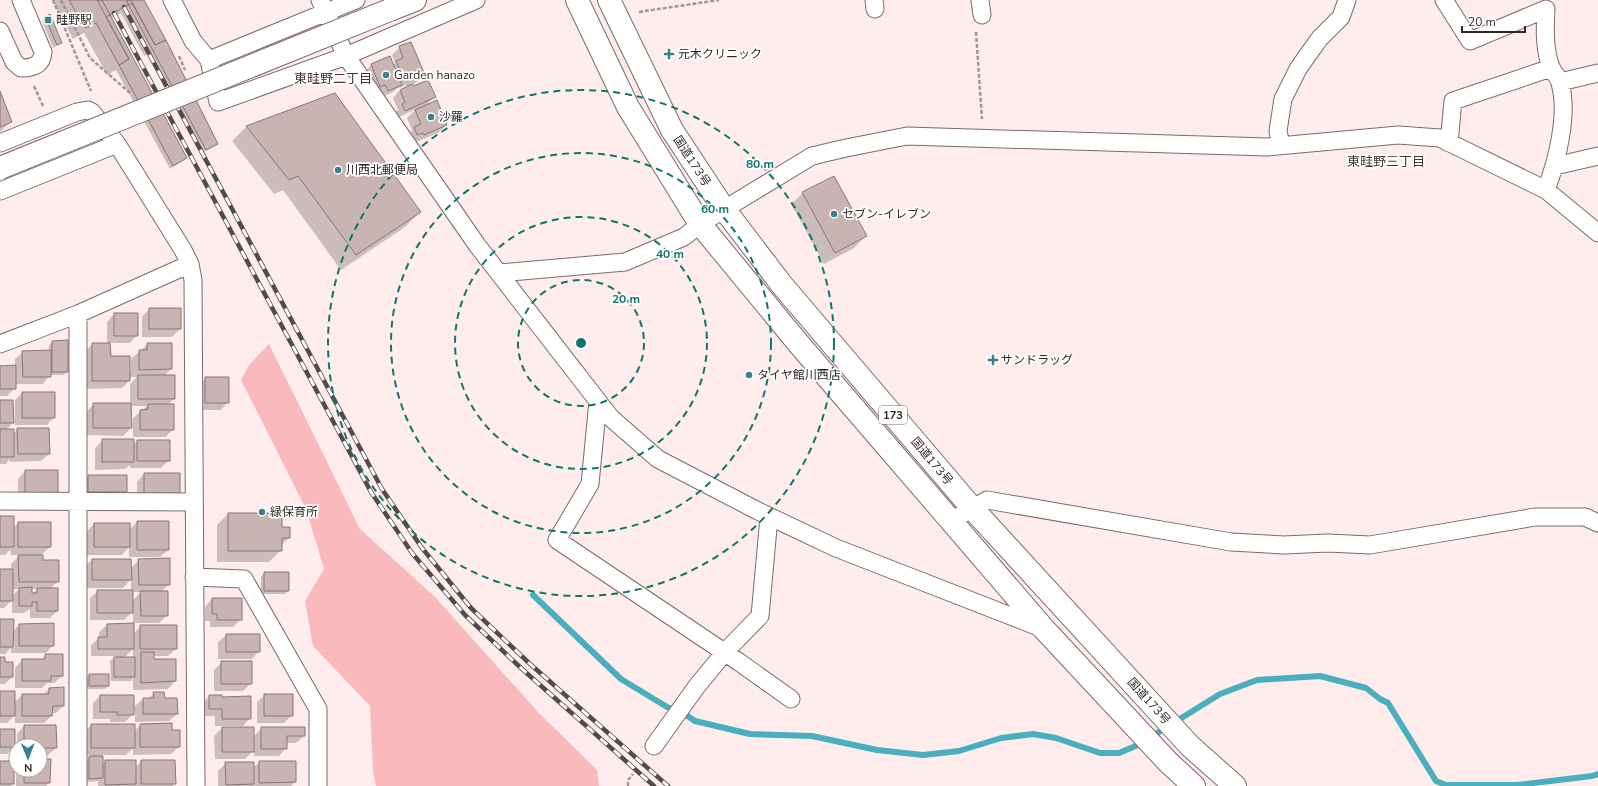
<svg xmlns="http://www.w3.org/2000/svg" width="1598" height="786" font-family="'Nunito Sans','Noto Sans JP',sans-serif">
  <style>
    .green { fill: #fab9bc }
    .shadow { fill: #0003; fill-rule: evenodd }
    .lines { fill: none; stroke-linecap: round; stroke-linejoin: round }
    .stream { stroke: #49aebd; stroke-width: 6 }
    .building { fill: #c9b4b4; stroke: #897576 }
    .street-casing { stroke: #7d696a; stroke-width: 19 }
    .secondary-casing { stroke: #7d696a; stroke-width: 24 }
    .highway-casing { stroke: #7d696a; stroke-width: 24 }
    .path { stroke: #a49696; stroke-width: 2.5; stroke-dasharray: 4 2; stroke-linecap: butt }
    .street { stroke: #fff; stroke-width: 17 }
    .secondary { stroke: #fff; stroke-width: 22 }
    .highway { stroke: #fff; stroke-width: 22 }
    .rail-casing { stroke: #534a4a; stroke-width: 4.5 }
    .rail { stroke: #fff; stroke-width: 3; stroke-dasharray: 9; stroke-linecap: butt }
    .secondary-bridge-casing { stroke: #7d696a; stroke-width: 24; stroke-linecap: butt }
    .secondary-bridge { stroke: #fff; stroke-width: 22 }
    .ring { fill: none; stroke: #0f766e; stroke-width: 2; stroke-dasharray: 7 5 }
    .poi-dot { fill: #3b818c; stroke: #fff; stroke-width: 1.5 }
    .labels { text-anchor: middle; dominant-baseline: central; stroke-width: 3.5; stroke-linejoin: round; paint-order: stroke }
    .shield { fill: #fff; stroke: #6e6868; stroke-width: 1 }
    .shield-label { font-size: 11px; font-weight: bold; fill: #302828 }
    .poi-label { font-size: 12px; fill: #302828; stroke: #fff; text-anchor: start }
    .street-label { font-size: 12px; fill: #302828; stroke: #fff }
    .neighbourhood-label { font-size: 13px; fill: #463535; stroke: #fff }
    .centre { fill: #0f766e; stroke: #fff; stroke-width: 2 }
    .ring-label { font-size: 12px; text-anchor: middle; font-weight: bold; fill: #0f766e; stroke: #fff; stroke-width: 3.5; stroke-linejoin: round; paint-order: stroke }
  </style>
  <rect width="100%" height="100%" fill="#ffeded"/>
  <path class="green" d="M269 344 360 529 435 597 539 713 597 770 599 786H376L373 772 370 706 313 646 305 601 324 569 306 509 241 380 249 365Z"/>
  <path class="shadow" d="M52 0H143L217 143 203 153 149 53 144 56 121 13 111 19 186 158 170 169 116 70 107 75 84 33 73 39Z
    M46 17 61 43 53 48 42 21Z
    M400 47 424 75 416 83 411 85 434 97 425 106 446 125 438 133 416 142V140L410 142 407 136 412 130 407 118 416 109 397 118 395 112 398 110 393 98 400 90 408 87 406 85 399 88V87L393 92 380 98 364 73 371 65 389 58 393 66 395 63 392 55Z
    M0 94 11 121 0 132Z
    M247 126 420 212 405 227 341 270 283 190 274 194 232 141Z
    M803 193 865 236 854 248 824 264 791 204Z
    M149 309 180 329 172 337H142V317Z
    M114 314 137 335 130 343H109L110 357 129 372H131V359L148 344 171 369 164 376 174 398 168 405 173 429 166 437H133V418L147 406H130L131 428 123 436 86 435V412L94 404H130V384L137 377H129V381L122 388 85 389V351L93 344H107V322Z
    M53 342 67 372 63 375H50L43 384H15V388L7 396H0V367L15 366V359L23 352 49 351V345Z
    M206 378 228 402 221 410H198V386Z
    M22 393 54 417 47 425H15V400Z
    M0 401 13 423 6 430 13 434 18 429 49 454 41 461 10 462V459L6 464H0Z
    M103 440 133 446 137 441 169 460 161 468H130V465L125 469 95 470V448Z
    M25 471H57L18 502V479Z
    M144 474H179L137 507V482Z
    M89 476 126 492 118 499 81 500V483Z
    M228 514 281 528 289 538 281 546V550L269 562H217V525Z
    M0 517 13 528 18 523 50 547 42 554V561L58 581 50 589 57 611 50 618H30V609L24 613H12V600L4 608H0V570H11V564L20 555H11L10 550 5 555H0ZM12 589H19L12 596ZM31 589H38L31 595Z
    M137 522 168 550 160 557H129V547L122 555H87L86 532 94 524 129 530Z
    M92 560 131 568 139 560 169 584 161 592 167 615 159 623H133V611L124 620H90V598L98 591H131V579L123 588H84V567ZM132 592H141L132 601Z
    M264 573 288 591 285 594H261V577Z
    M212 599 241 619 233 627H210V621H205V607Z
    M0 620 13 631 19 625 53 624V645L46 653H11V648L5 654H0Z
    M107 625 133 634 141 626 176 649 168 656H153V660L175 681 168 689 133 690V678L131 681H111L110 661 116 656H91V645L99 638V632ZM133 649V658H124Z
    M226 635H259V651L252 659H218V642Z
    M46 655 62 676 54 683H47L42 688H15V668L22 660H41Z
    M0 658 12 677 5 684H0Z
    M222 662 251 683 243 691H214V670Z
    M89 675 108 686 105 689H86V679Z
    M49 689 63 706 56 713H52L51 716 44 723H15V715L7 723H0V692L14 703 22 695H43Z
    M154 693 164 699 177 714 169 721 135 722V706L143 699H148Z
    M265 695 292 715 284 723H257V702Z
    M100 696 133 714 125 722H110V719H93V703Z
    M210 696 221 698 250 718 243 726H215V716H202V703Z
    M91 725 134 731 141 725 171 731 179 747 171 754 133 755V748L126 755H102V764L105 761 135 768 141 761 175 784 172 786H98V781L86 782V761L91 755H84V733Z
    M24 726 56 748 48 755 40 756V746H17V734Z
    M222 728 253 737 262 728 304 736 296 743H286V748L279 756H254V750L245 759H215L214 736Z
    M0 730 14 747 7 754H0Z
    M40 760 49 783 46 786H16V770H40Z
    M0 762 13 783 10 786H0Z
    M259 762 295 782 291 786H218V771L226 763 253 768Z"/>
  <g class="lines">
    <path class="stream" d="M533 595 621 679 667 707 683 713 695 721 750 734 812 736 877 750 923 755 959 751 1001 738 1033 734 1056 738 1100 753H1119L1138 745 1220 694 1257 680 1320 676 1366 688 1380 699 1388 703 1436 781 1446 785H1517L1592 776 1598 774"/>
  </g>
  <path class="building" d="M69 0H144L166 40 155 45 132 3 106 17 129 59 119 65 96 23 85 28Z
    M97 0H102L187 158 173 166 119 65 129 59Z
    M126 0H131L155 45 166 40 218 144 206 150Z
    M50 14 62 43 57 45 45 17Z
    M411 42 425 75 415 79 414 78 407 81 404 74 402 75 396 61 403 58 399 46Z
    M390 56 402 85 388 91 385 85 380 87 371 64Z
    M428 80 436 97 405 111 402 104 405 102 400 90 412 84 413 86Z
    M0 91 12 122 0 127Z
    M335 93 421 212 356 255 298 176 289 180 246 126Z
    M437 100 447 125 424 135 423 133 417 135 414 127 421 124 415 110Z
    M834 176 867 236 835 253 802 192Z
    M149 308H181V329H149Z
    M114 313H138V336H114Z
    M68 340V372H52V341Z
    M92 343H110L111 356H130V381H92Z
    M147 343H172V369L139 370V350H147Z
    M51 350V377H23L22 351Z
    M16 365V389H0V366Z
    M138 375H175V399H138Z
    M205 377H229V403H205Z
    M22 392H55V418H22Z
    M0 400H13L14 423H0Z
    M93 403H131L132 428H93Z
    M148 404H174V430H140V410L148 409Z
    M17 428H49L50 454H18Z
    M0 429H14V457H0Z
    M102 439H134V462H102Z
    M137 440H170V461H137Z
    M25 470H58V494L25 495Z
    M144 473H180V500H144Z
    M88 475H127V492H88Z
    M228 513H282V527H290V538H282V551H228Z
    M0 516H14V547H0Z
    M137 521H169V550H137Z
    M18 522H51V547H18Z
    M94 523H130V547H94Z
    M18 555H43V560H59V582H19Z
    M170 558V585H139L138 559Z
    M92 559H131L132 580H92Z
    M0 569H13V601H0Z
    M264 572H289V591H264Z
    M32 587V593H37V588H58V611H37V602H32V606H19V588Z
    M97 590H133V613H97Z
    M140 591H168V616H141Z
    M212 598H242V620H217V614H212Z
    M0 619H14L13 647H0Z
    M54 623V646H19V624Z
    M134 623V649H98V637H107V624Z
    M140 625H177V649H140Z
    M226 634H260V652H226Z
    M141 652H154V659H176V681L141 683Z
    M45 654H63V676H51V681H22V659H45Z
    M0 657H5V662H13V677H0Z
    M114 657H135V677H114Z
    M221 661H252V684H221Z
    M89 674H109V686H89Z
    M64 687V706H53L52 716H22V694H49V688Z
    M0 691H15V716H0Z
    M153 692H164L165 698H177L178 714H143V698H154Z
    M264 694H293V716H264Z
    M100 695H134V715H117V712H100Z
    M209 695H222V697L251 696V719H222V709H209Z
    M172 723V730H180V747H140V724Z
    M91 724H135V748H91Z
    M24 725H56L57 748H40V746H24Z
    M222 727H254V752H222Z
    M261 727H305V736H287V749H261Z
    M0 729H15V747H0Z
    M89 756H103V778L89 779Z
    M40 759H51L50 783H24V770H40Z
    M105 760H136V784L105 785Z
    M141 760H175L176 784H141Z
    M0 761H14V784H0Z
    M259 761H296V782L259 783Z
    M225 762H254V784L226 785Z"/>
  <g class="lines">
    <defs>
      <path id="street" d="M172 0 193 41 209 60 218 102 346 56 476 0
        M320 0 346 56 477 245 611 418 658 459 758 511 836 548 1044 629
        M874 0 875 9
        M980 0 982 15
        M1444 0 1470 41 1546 9C1545 28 1544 49 1551 67 1553 73 1559 77 1560 83 1569 114 1557 161 1546 190
        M0 31 14 62 21 68C33 68 42 65 43 52L21 0
        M209 60 356 0
        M1560 82 1598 73
        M0 143 77 112 88 110 92 112 117 144 183 250 190 264 193 280 196 786
        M1449 143 1453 101 1551 68
        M1281 145 1278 131 1283 99 1298 69 1307 56 1320 38 1341 17 1347 0
        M1555 166 1598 156
        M0 191 117 144
        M499 273 625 262 684 237 700 224 812 156 846 148 907 136 1267 147 1398 135 1440 138 1546 190 1598 233
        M78 314V786
        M0 344 78 314 190 264
        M598 401 590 484 557 540 739 662 791 699
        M0 501 193 502
        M951 521 987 500 1231 542 1284 545 1328 543 1370 545 1535 517H1585L1598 523
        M194 577 244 579 318 709V786
        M654 746 697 686 725 652 760 616 769 517"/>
      <path id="secondary" d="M392 9 415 0"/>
      <path id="highway" d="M577 0 628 107 700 224 798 343 1044 629 1168 762 1194 786
        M609 0 672 130 724 209 782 285 972 508 1190 746 1235 786"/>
    </defs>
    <use href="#street" class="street-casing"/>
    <use href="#secondary" class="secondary-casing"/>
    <use href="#highway" class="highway-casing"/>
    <path class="path" d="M53 0 91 91
      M61 0 90 58 130 93
      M639 12 719 0
      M976 32 982 119
      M179 56 185 70
      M34 86 43 106
      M628 786V780L633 774"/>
    <use href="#street" class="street"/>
    <use href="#secondary" class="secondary"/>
    <use href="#highway" class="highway"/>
    <defs>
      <path id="rail" d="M124 7 382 489 422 548 471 608 529 663 668 786
        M114 13 371 492 412 553 465 615 522 669 654 786"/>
    </defs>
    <use href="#rail" class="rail-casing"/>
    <use href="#rail" class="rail"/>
    <defs>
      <path id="secondary-bridge" d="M0 168 392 9"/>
    </defs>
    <use href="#secondary-bridge" class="secondary-bridge-casing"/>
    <use href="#secondary-bridge" class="secondary-bridge"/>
  </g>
  <g class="ring">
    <circle cx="581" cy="343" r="63"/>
    <circle cx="581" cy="343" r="126"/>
    <circle cx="581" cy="343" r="190"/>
    <circle cx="581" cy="343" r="253"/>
  </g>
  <g class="poi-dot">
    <rect x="44" y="16" width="8" height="8" rx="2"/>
    <path d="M667 48h4v4h4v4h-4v4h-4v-4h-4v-4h4z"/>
    <circle cx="386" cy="75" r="4"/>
    <circle cx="431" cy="117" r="4"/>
    <circle cx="338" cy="170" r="4"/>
    <circle cx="834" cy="214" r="4"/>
    <path d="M991 354h4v4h4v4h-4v4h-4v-4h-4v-4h4z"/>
    <circle cx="749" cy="375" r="4"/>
    <circle cx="262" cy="512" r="4"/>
  </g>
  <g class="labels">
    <rect class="shield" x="879" y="406" width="28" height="18" rx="3"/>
    <g class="shield-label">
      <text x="893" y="415">173</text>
    </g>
    <g class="poi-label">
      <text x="56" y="20">畦野駅</text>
      <text x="678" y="54">元木クリニック</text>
      <text x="394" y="75">Garden hanazo</text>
      <text x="439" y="117">沙羅</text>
      <text x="346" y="170">川西北郵便局</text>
      <text x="842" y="214">セブン-イレブン</text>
      <text x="1001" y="360">サンドラッグ</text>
      <text x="757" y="375">タイヤ館川西店</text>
      <text x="270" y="512">緑保育所</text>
    </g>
    <g class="street-label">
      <text transform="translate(692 161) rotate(57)">国道173号</text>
      <text transform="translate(932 461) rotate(50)">国道173号</text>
      <text transform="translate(1149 701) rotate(48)">国道173号</text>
    </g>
    <g class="neighbourhood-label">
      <text x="333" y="79">東畦野二丁目</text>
      <text x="1386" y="162">東畦野三丁目</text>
    </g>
  </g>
  <circle cx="581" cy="343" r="6" class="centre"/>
  <g class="ring-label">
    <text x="760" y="168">80 m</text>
    <text x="715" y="213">60 m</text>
    <text x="670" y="258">40 m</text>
    <text x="626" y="303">20 m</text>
  </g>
  <g transform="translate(28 758) rotate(179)"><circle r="19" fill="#ffffff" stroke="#aca9a9"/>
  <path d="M0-3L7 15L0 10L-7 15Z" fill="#3b818c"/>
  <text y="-6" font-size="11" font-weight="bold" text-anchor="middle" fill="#302828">N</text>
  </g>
  <path d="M1462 26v6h63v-6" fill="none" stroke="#302828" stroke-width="2"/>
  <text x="1468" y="26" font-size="12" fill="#302828" stroke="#ffffff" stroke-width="3" paint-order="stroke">20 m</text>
</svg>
